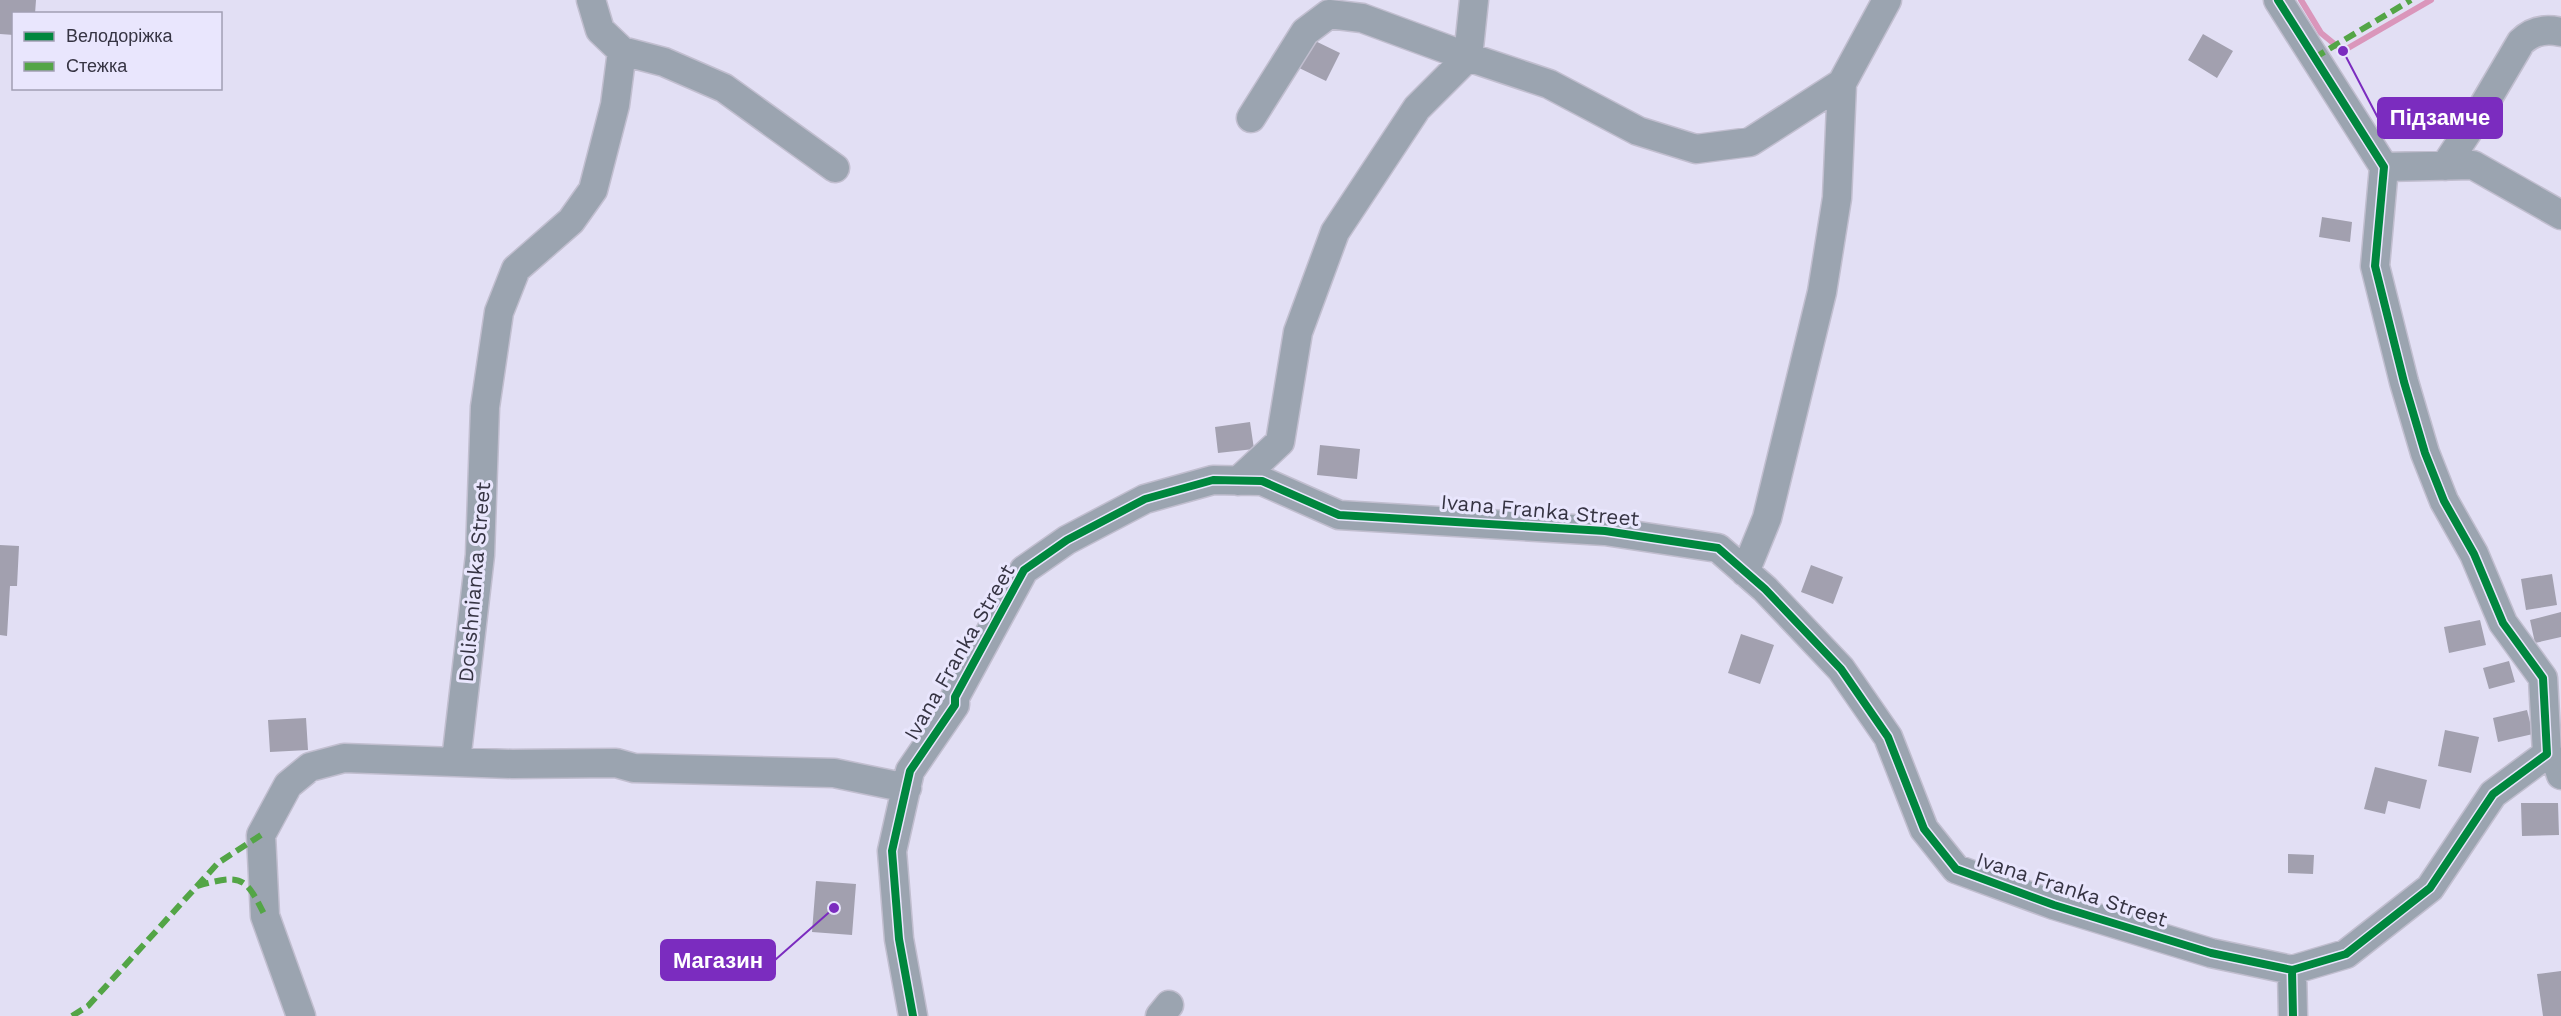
<svg xmlns="http://www.w3.org/2000/svg" width="2561" height="1016" font-family="'Work Sans',sans-serif">
  <style>
    .lines { fill: none; stroke-linecap: round; stroke-linejoin: round }
    .stream { stroke: #da96bb; stroke-width: 6 }
    .building { fill: #a2a0af }
    .minor-casing { stroke: #c1becf; stroke-width: 31 }
    .minor { stroke: #9ba4b0; stroke-width: 28 }
    .quiet { stroke: #53a546; stroke-width: 6; stroke-dasharray: 12 6; stroke-linecap: butt }
    .cycleway-casing { stroke: #e9e6fd; stroke-width: 11 }
    .cycleway { stroke: #00873e; stroke-width: 8 }
    .labels { text-anchor: middle; dominant-baseline: central; stroke-width: 6; stroke-linejoin: round; paint-order: stroke }
    .street-label { font-size: 21px; fill: #363443; stroke: #e9e6fd }
    .leader { fill: none; stroke: #7b2cbf; stroke-width: 2 }
    .callout-dot { fill: #7b2cbf; stroke: #e9e6fd; stroke-width: 2 }
    .callout { fill: #7b2cbf; stroke: #7b2cbf; stroke-width: 2 }
    .callout-label { font-size: 22px; text-anchor: middle; font-weight: bold; fill: #fff }
  </style>
  <rect width="100%" height="100%" fill="#e2dff4"/>
  <g class="lines">
    <path class="stream" d="M2301 0 2321 33 2343 51 2431 0"/>
  </g>
  <path class="building" d="M0 0H36L35 14H14V35L0 34Z
    M2203 34 2233 51 2217 78 2188 60Z
    M1307 37 1340 53 1326 81 1293 65Z
    M2322 217 2352 222 2350 242 2319 237Z
    M1250 422 1254 449 1218 453 1215 427Z
    M1320 445 1360 449 1357 479 1317 475Z
    M0 545 19 546 17 586H10L7 636 0 635Z
    M1811 565 1843 577 1833 604 1801 592Z
    M2552 574 2557 605 2526 610 2521 579Z
    M2561 612V637L2535 643 2530 620Z
    M2480 620 2486 645 2449 653 2444 627Z
    M1741 634 1774 645 1760 684 1728 673Z
    M2509 661 2515 682 2489 689 2483 668Z
    M2527 710 2533 734 2498 742 2493 718Z
    M306 718 308 750 270 752 268 720Z
    M2445 730 2479 737 2471 773 2438 766Z
    M2375 767 2427 780 2420 809 2388 801 2385 814 2364 809Z
    M2521 803H2558L2559 835 2522 836Z
    M2288 854 2314 855 2313 874 2288 873Z
    M816 881 856 884 852 935 812 932Z
    M2561 971V1016H2543L2537 974Z"/>
  <g class="lines">
    <defs>
      <path id="minor" d="M2278 0 2384 167 2375 266 2404 382 2425 453 2444 501 2474 554 2503 623 2543 678 2547 754 2493 794 2430 888 2346 954 2292 970 2293 1016
        M622 51 664 62 724 88 835 168
        M1251 118 1305 32 1329 14 1362 18 1468 57 1474 0
        M2445 166 2472 125 2521 42C2532 31 2545 28 2561 32
        M2384 167 2473 165 2561 215
        M1238 481 1280 442 1298 332 1335 232 1417 108 1468 57 1549 84 1638 131 1696 149 1750 142 1842 83 1887 0
        M1745 572 1767 518 1822 292 1837 198 1842 83
        M2547 754 2557 763 2561 775
        M456 761 480 555 485 407 499 312 516 269 571 221 593 190 615 105 622 51 600 30 591 0
        M301 1016 265 916 261 835 288 785 310 767 344 758 512 764 616 763 634 768 834 773 907 788
        M913 1016 899 939 892 851 910 771 955 705V697L1024 570 1067 540 1145 499 1213 480 1262 481 1339 515 1605 531 1718 548 1765 589 1841 669 1888 737 1924 829 1956 869 2054 905 2211 953 2292 970
        M1160 1016 1169 1005"/>
    </defs>
    <use href="#minor" class="minor-casing"/>
    <use href="#minor" class="minor"/>
    <path class="quiet" d="M2314 58 2411 0
      M197 886C241 874 245 875 265 916
      M72 1016 88 1006 218 863 261 835"/>
    <defs>
      <path id="cycleway" d="M2278 0 2384 167 2375 266 2404 382 2425 453 2444 501 2474 554 2503 623 2543 678 2547 754 2493 794 2430 888 2346 954 2292 970 2293 1016
        M913 1016 899 939 892 851 910 771 955 705V697L1024 570 1067 540 1145 499 1213 480 1262 481 1339 515 1605 531 1718 548 1765 589 1841 669 1888 737 1924 829 1956 869 2054 905 2211 953 2292 970"/>
    </defs>
    <use href="#cycleway" class="cycleway-casing"/>
    <use href="#cycleway" class="cycleway"/>
  </g>
  <g class="labels">
    <g class="street-label">
      <text transform="translate(1540 510) rotate(5)">Ivana Franka Street</text>
      <text transform="translate(474 582) rotate(-85)">Dolishnianka Street</text>
      <text transform="translate(959 652) rotate(-60)">Ivana Franka Street</text>
      <text transform="translate(2072 889) rotate(18)">Ivana Franka Street</text>
    </g>
  </g>
  <path class="leader" d="M2343 51L2378 118M834 908L775 960"/>
  <g class="callout-dot">
    <circle cx="2343" cy="51" r="6"/>
    <circle cx="834" cy="908" r="6"/>
  </g>
  <g class="callout">
    <rect x="2378" y="98" width="124" height="40" rx="6"/>
    <rect x="661" y="940" width="114" height="40" rx="6"/>
  </g>
  <g class="callout-label">
    <text x="2440" y="125">Підзамче</text>
    <text x="718" y="968">Магазин</text>
  </g>
  <rect x="12" y="12" width="210" height="78" fill="#e9e6fd" stroke="#a19fb3" stroke-width="1.5"/>
  <rect x="24" y="32" width="30" height="9" fill="#00873e" stroke="#a19fb3" stroke-width="1.5"/>
  <text x="66" y="42" font-size="18" fill="#363443">Велодоріжка</text>
  <rect x="24" y="62" width="30" height="9" fill="#53a546" stroke="#a19fb3" stroke-width="1.5"/>
  <text x="66" y="72" font-size="18" fill="#363443">Стежка</text>
</svg>
